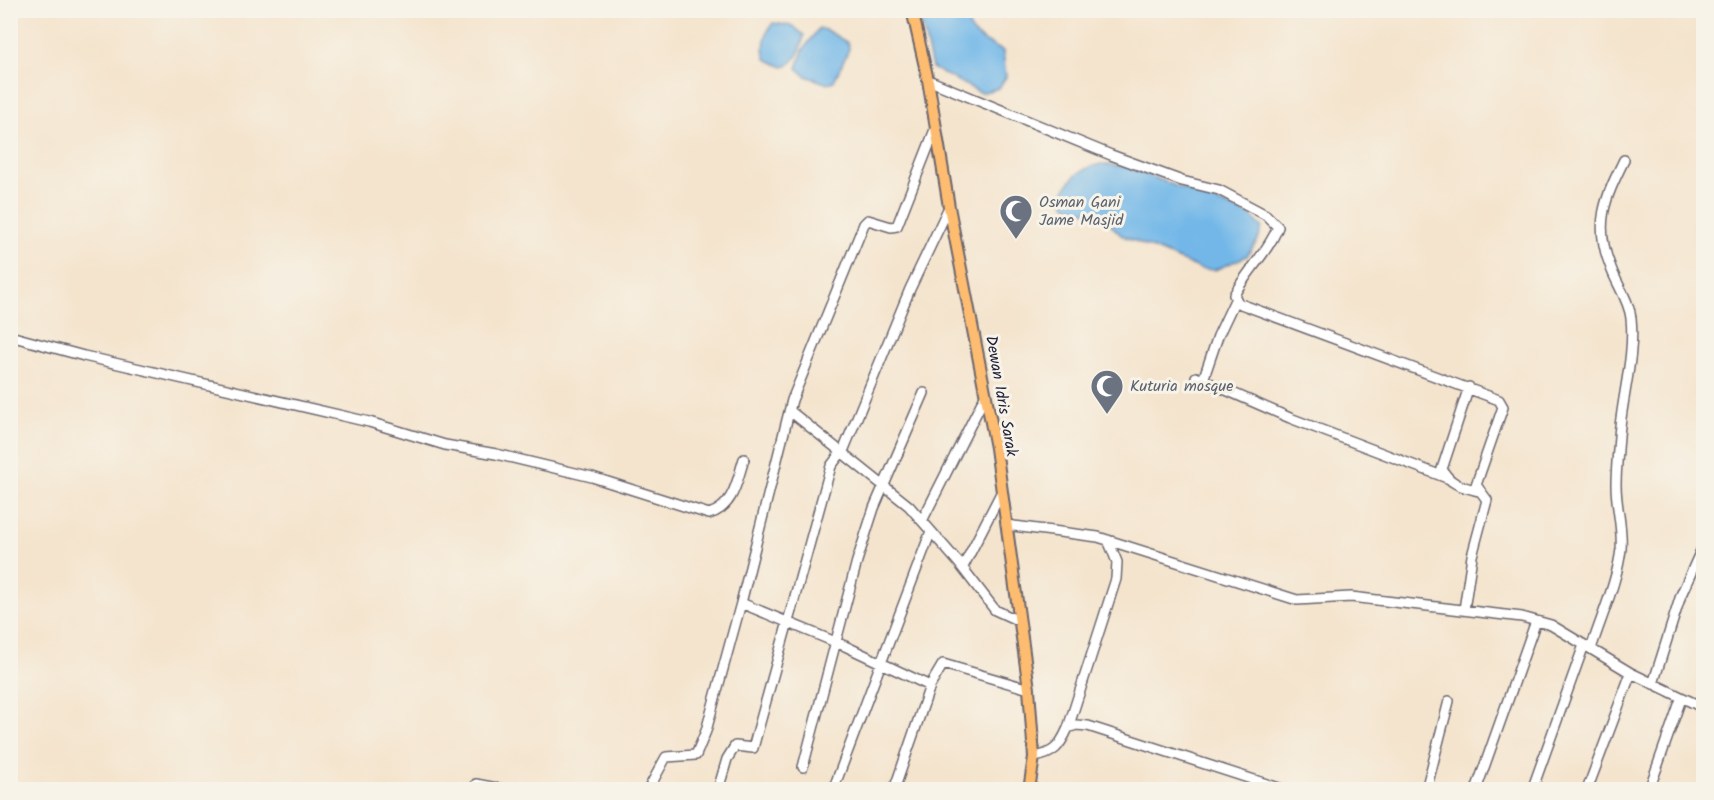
<svg xmlns="http://www.w3.org/2000/svg" width="1714" height="800" font-family="Kalam,sans-serif">
  <style>
    .water { fill: #72b7e8; stroke: #4a6c92; stroke-width: 1.5 }
    .lines { fill: none; stroke-linecap: round; stroke-linejoin: round }
    .minor-casing { stroke: #6c666e; stroke-width: 12 }
    .major-casing { stroke: #6c666e; stroke-width: 14 }
    .minor { stroke: #fff; stroke-width: 9 }
    .major { stroke: #fdbc6f; stroke-width: 10 }
    .labels { text-anchor: middle; dominant-baseline: central; stroke-width: 6; stroke-linejoin: round; paint-order: stroke }
    .worship-label { font-size: 16px; fill: #5b616d; stroke: #f7f3e8; text-anchor: start }
    .street-label { font-size: 16px; fill: #22223b; stroke: #f7f3e8 }
  </style>
  <rect width="100%" height="100%" fill="#f7f3e8"/>
  <filter id="ink" filterUnits="userSpaceOnUse"><feTurbulence type="fractalNoise" baseFrequency=".0167" numOctaves="2"/><feDisplacementMap in="SourceGraphic" scale="12" xChannelSelector="R" yChannelSelector="G"/><feConvolveMatrix kernelMatrix="1 2 1 2 8 2 1 2 1" color-interpolation-filters="sRGB"/></filter>
  <filter id="wash" filterUnits="userSpaceOnUse"><feTurbulence type="fractalNoise" baseFrequency=".008" numOctaves="4" result="noise"/><feDisplacementMap in="SourceGraphic" scale="24" xChannelSelector="R" yChannelSelector="G"/><feGaussianBlur stdDeviation="1.35" result="paint"/><feColorMatrix in="noise" values="0 0 0 0 0 0 0 0 0 0 0 0 0 0 0 0 0 1.4 0 .05"/><feComposite in="paint" operator="in"/></filter>
  <g filter="url(#wash)">
    <rect width="100%" height="100%" fill="#f4e4cd"/>
    <path class="water" d="M919 11H966C966 36 983 40 1003 51L1006 77 999 88 981 93 932 68Z
      M773 23 793 26 804 35C801 49 797 63 783 67L766 59C762 48 765 32 773 23Z
      M819 28 828 31 848 43 849 49 834 81 828 84 806 76 797 68 803 50Z
      M1101 164 1127 167 1250 215 1262 227 1258 240 1247 256 1215 270 1201 269 1121 235 1102 216 1067 206 1061 196C1071 177 1079 169 1101 164Z"/>
  </g>
  <g filter="url(#ink)">
    <g class="lines">
      <defs>
        <path id="minor" d="M928 80 1111 155 1182 181 1219 190 1266 215 1278 227C1268 252 1247 271 1234 295L1238 303 1499 400 1503 407 1476 485 1487 500 1472 556 1464 610
          M10 336 84 356 369 422 445 445 496 454 592 477 709 514C734 507 737 480 744 459
          M1196 377 1290 418 1447 478
          M1203 380 1218 336 1235 300
          M1469 387 1442 469C1450 485 1463 487 1479 491
          M790 411 909 506 958 562 995 610 1019 621
          M922 521 986 394
          M1006 525 1098 537 1297 600 1351 597 1522 617 1551 625 1631 673 1704 708
          M963 567 1001 493
          M741 603 792 400 864 224 868 220 891 227 897 226 936 127
          M1591 649C1601 617 1617 583 1621 549 1623 528 1616 507 1616 485 1616 469 1618 452 1619 436 1622 397 1635 356 1631 318 1629 300 1617 285 1611 268 1593 224 1605 199 1624 160
          M1653 684 1681 595 1704 544
          M1068 728 1076 725 1088 726 1285 790
          M1034 757C1054 754 1060 746 1068 728L1116 579 1117 562 1108 540
          M803 767 857 561 874 508 924 393
          M473 790 476 784 507 790
          M648 790 666 757 696 755 706 731 741 603 845 646 930 686
          M718 790 727 759 735 746 753 748 831 466 844 449 910 289 949 207
          M833 790 931 531
          M894 790 930 686 943 664 1029 689
          M1426 790 1449 701
          M1476 790 1536 621
          M1532 790 1584 645
          M1587 790 1631 673
          M1649 790 1681 699"/>
        <path id="major" d="M912 10 928 80 949 207 996 448 1029 689 1034 757 1029 790"/>
      </defs>
      <use href="#minor" class="minor-casing"/>
      <use href="#major" class="major-casing"/>
      <use href="#minor" class="minor"/>
      <use href="#major" class="major"/>
    </g>
  </g>
  <defs>
    <symbol id="mosque-pin" viewBox="-11 -11 22 30"><path d="M0 17L-7.5 6A9.5 9.5 0 1 1 7.5 6Z" fill="#6b7280" stroke="#f7f3e8"/><path d="M3.5-4.9A6 6 0 1 0 3.5 4.9A5 5 0 1 1 3.5-4.9Z" fill="#fff"/></symbol>
  </defs>
  <g fill-rule="evenodd">
    <use href="#mosque-pin" x="997" y="192" width="38" height="52"/>
    <use href="#mosque-pin" x="1088" y="367" width="38" height="52"/>
  </g>
  <g class="labels">
    <g class="worship-label">
      <text x="1039" y="202">Osman Gani<tspan x="1039" dy="18">Jame Masjid</tspan></text>
      <text x="1130" y="386">Kuturia mosque</text>
    </g>
    <g class="street-label">
      <text transform="translate(1001 396) rotate(80)">Dewan Idris Sarak</text>
    </g>
  </g>
  <rect width="1714" height="800" fill="none" stroke="#f7f3e8" stroke-width="36"/>
</svg>
